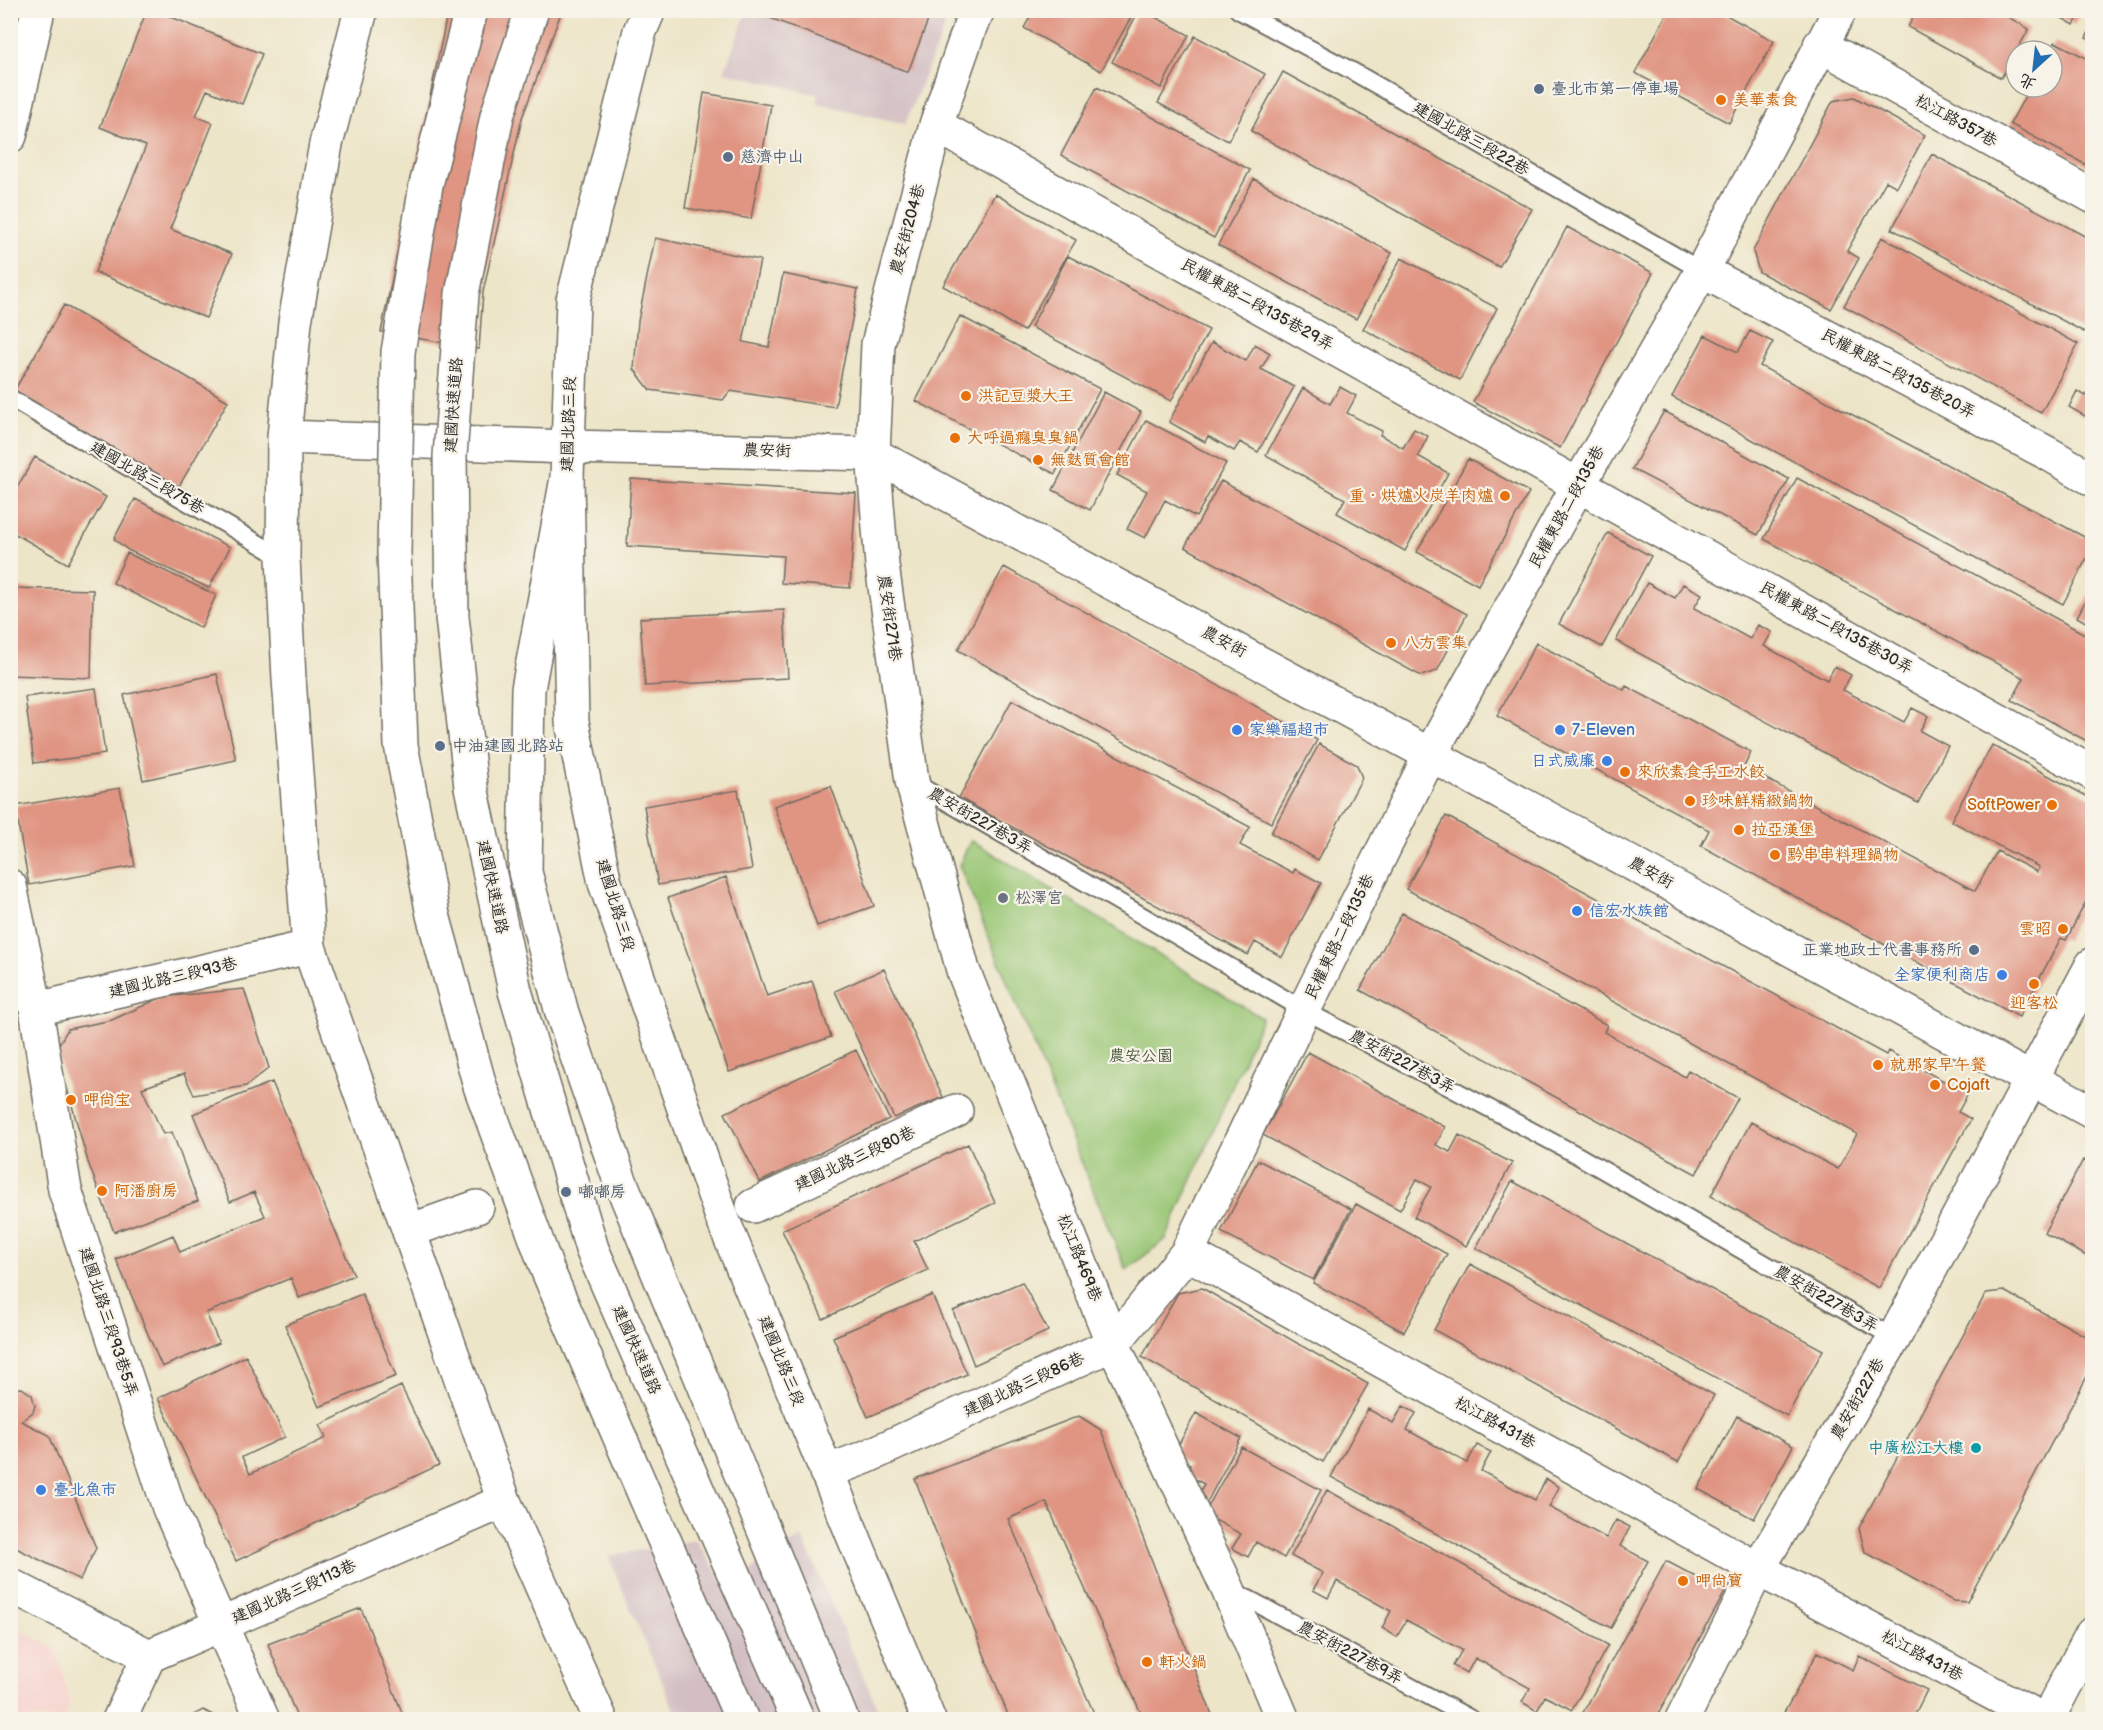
<svg xmlns="http://www.w3.org/2000/svg" width="2103" height="1730" font-family="'Balsamiq Sans','LXGW WenKai TC',sans-serif">
  <style>
    .built { fill: #f7d0cc }
    .industrial { fill: #d2bec3 }
    .green { fill: #99c674; stroke: #627850; stroke-width: 1.5 }
    .building { fill: #e09482 }
    .lines { fill: none; stroke-linecap: round; stroke-linejoin: round }
    .service-casing { stroke: #6f6c62; stroke-width: 20 }
    .minor-casing { stroke: #6f6c62; stroke-width: 36 }
    .tertiary-casing { stroke: #6f6c62; stroke-width: 36 }
    .secondary-casing { stroke: #6f6c62; stroke-width: 36 }
    .trunk-casing { stroke: #6f6c62; stroke-width: 36 }
    .service { stroke: #fff; stroke-width: 16 }
    .minor { stroke: #fff; stroke-width: 33 }
    .tertiary { stroke: #fff; stroke-width: 33 }
    .secondary { stroke: #fff; stroke-width: 33 }
    .trunk { stroke: #fff; stroke-width: 33 }
    .trunk-bridge-casing { stroke: #6f6c62; stroke-width: 36; stroke-linecap: butt }
    .trunk-bridge { stroke: #fff; stroke-width: 33 }
    .service-dot { fill: #5c6f8a; stroke: #f7f3e8; stroke-width: 2 }
    .food-dot { fill: #e8710a; stroke: #f7f3e8; stroke-width: 2 }
    .shop-dot { fill: #3f7fe0; stroke: #f7f3e8; stroke-width: 2 }
    .worship-dot { fill: #6b7280; stroke: #f7f3e8; stroke-width: 2 }
    .culture-dot { fill: #0f9aa8; stroke: #f7f3e8; stroke-width: 2 }
    .labels { text-anchor: middle; dominant-baseline: central; stroke-width: 4.5; stroke-linejoin: round; paint-order: stroke }
    .service-label { font-size: 16px; fill: #4e5e75; stroke: #f7f3e8; text-anchor: start }
    .food-label { font-size: 16px; fill: #c56008; stroke: #f7f3e8; text-anchor: start }
    .street-label { font-size: 16px; fill: #2b2b2b; stroke: #f7f3e8 }
    .shop-label { font-size: 16px; fill: #366cbe; stroke: #f7f3e8; text-anchor: start }
    .worship-label { font-size: 16px; fill: #5b616d; stroke: #f7f3e8; text-anchor: start }
    .park-label { font-size: 16px; fill: #4c5a41; stroke: #f7f3e8 }
    .culture-label { font-size: 16px; fill: #0d838f; stroke: #f7f3e8; text-anchor: end }
  </style>
  <rect width="100%" height="100%" fill="#f7f3e8"/>
  <filter id="ink" filterUnits="userSpaceOnUse"><feTurbulence type="fractalNoise" baseFrequency=".0167" numOctaves="2"/><feDisplacementMap in="SourceGraphic" scale="12" xChannelSelector="R" yChannelSelector="G"/><feConvolveMatrix kernelMatrix="1 2 1 2 8 2 1 2 1" color-interpolation-filters="sRGB"/></filter>
  <filter id="wash" filterUnits="userSpaceOnUse"><feTurbulence type="fractalNoise" baseFrequency=".008" numOctaves="4" result="noise"/><feDisplacementMap in="SourceGraphic" scale="24" xChannelSelector="R" yChannelSelector="G"/><feGaussianBlur stdDeviation="1.35" result="paint"/><feColorMatrix in="noise" values="0 0 0 0 0 0 0 0 0 0 0 0 0 0 0 0 0 1.4 0 .05"/><feComposite in="paint" operator="in"/></filter>
  <g filter="url(#wash)">
    <rect width="100%" height="100%" fill="#ede5c8"/>
    <path class="built" d="M10 1625 56 1648 70 1705 63 1719H11Z"/>
    <path class="industrial" d="M747 11H951L905 124 817 103 819 95 724 72Z
      M802 1537 882 1719H678L608 1556 696 1540 726 1587Z"/>
    <path class="green" d="M971 840 1262 1018 1166 1239 1126 1270 959 865Z"/>
    <g id="blocks">
      <path class="building" d="M147 10H154L262 54 242 104 207 90 196 116 213 123 170 229 232 254 206 318 95 272 146 146 100 127Z
        M448 10H562L522 118 483 292 479 349 381 332Z
        M750 10H932L908 72Z
        M1034 10H1135L1101 71 1024 28Z
        M1139 10H1142L1189 35 1161 88 1112 62Z
        M1669 10H1717L1774 41 1729 123 1635 73Z
        M1917 10H1996L2029 29 2001 78 1908 27Z
        M2048 10H2082L2074 25Z
        M2092 26V41L2086 38Z
        M1195 36 1265 74 1228 141 1158 103Z
        M2055 42 2092 61V168L2010 124 2030 87H2052V51H2050Z
        M1283 72 1532 209 1499 267 1251 131Z
        M1097 87 1250 170 1214 238 1061 155Z
        M704 93 771 105 751 219 685 208Z
        M1854 97 1925 135 1897 187 1886 181 1847 251 1859 258 1831 309 1759 272 1753 251 1833 101Z
        M1932 154 2092 240V316L2084 332 1892 229Z
        M1254 179 1392 253 1356 319 1218 245Z
        M995 194 1076 240 1024 331 943 286Z
        M1567 227 1653 273 1560 448 1473 402Z
        M1882 237 2078 344 2041 413 1844 306Z
        M655 238 760 260 743 342 769 347 783 274 858 289 835 407 730 391 723 400 650 390 634 369 638 321Z
        M1068 256 1209 330 1171 401 1031 327Z
        M1401 258 1497 308 1460 380 1363 329Z
        M64 305 228 401 178 488 14 391Z
        M960 316 1100 389 1055 474 916 401Z
        M1750 331 1773 342 1760 366 2092 541V548L2063 604 1672 397 1705 335 1738 352Z
        M1212 342 1246 361 1255 344 1270 353 1261 369 1294 387 1258 452 1240 442 1234 451 1208 436 1205 442 1169 422Z
        M2092 385V420L2069 407 2077 391 2086 396Z
        M1340 387 1356 396 1347 413 1382 431 1380 435 1403 448 1414 429 1428 436 1418 456 1448 473 1405 551 1337 513 1345 499 1266 455 1303 388 1330 404Z
        M1104 392 1141 412 1090 510 1053 490Z
        M1664 411 1789 479 1758 535 1632 469Z
        M1146 420 1226 463 1196 517 1165 500 1145 538 1127 529 1147 491 1117 475Z
        M35 457 106 497 68 564 10 531V499Z
        M1468 459 1529 492 1478 585 1417 552Z
        M1797 478 2092 638V744L2012 700 2024 678 1764 539Z
        M631 479 856 493 850 588 781 583 783 556 627 546Z
        M1221 481 1467 614 1437 671 1421 676 1185 547Z
        M135 499 230 547 209 588 128 550 114 539Z
        M1608 533 1651 556 1602 647 1559 624Z
        M127 553 216 595 201 628 113 583Z
        M1004 567 1317 740 1271 823 958 650Z
        M1647 583 1675 598 1683 584 1702 594 1694 608 1750 639 1758 625 1772 632 1764 646 1827 680 1835 666 1851 675 1843 690 1904 722 1912 708 1928 716 1920 731 1948 746 1918 803 1616 641Z
        M11 588 93 590 91 678 10 675Z
        M2092 588V626L2077 617Z
        M784 610 788 678 645 686 640 618Z
        M1536 643 1624 690 1626 686 1751 752 1744 767 1975 891 1997 851 2037 872 2039 867 1951 821 1992 745 2092 799V890L2066 940 2061 938 2019 1017 1701 846 1709 830 1497 716Z
        M217 674 236 760 143 780 124 695Z
        M96 688 105 754 34 763 25 697Z
        M1012 700 1250 827 1240 845 1293 873 1295 869 1321 883 1282 957 1255 942 1248 955 959 798Z
        M1319 744 1357 765 1362 778 1318 860 1271 833Z
        M831 786 874 906 817 926 774 806Z
        M120 788 135 866 29 885 15 806Z
        M738 790 752 869 658 885 644 806Z
        M1446 816 1886 1055 1888 1051 1968 1094 1958 1112 1971 1119 1879 1288 1711 1196 1751 1122 1838 1169 1857 1134 1406 889Z
        M726 877 767 996 812 981 831 1037 729 1072 668 898Z
        M1402 913 1607 1025 1604 1032 1685 1077 1688 1070 1738 1098 1696 1174 1360 990Z
        M884 969 943 1097 894 1118 835 991Z
        M244 989 269 1068 246 1086 194 1095 184 1074 142 1088 163 1134 172 1132 198 1201 114 1232 88 1162 56 1049 68 1029 112 1020 162 997Z
        M856 1050 889 1119 760 1182 725 1113Z
        M1308 1052 1445 1127 1436 1145 1450 1152 1459 1135 1512 1163 1466 1246 1414 1217 1431 1187 1417 1179 1400 1210 1263 1135Z
        M272 1082 354 1275 299 1298 291 1278 206 1313 219 1343 162 1367 116 1259 173 1235 180 1252 265 1216 254 1192 230 1202 193 1114Z
        M968 1144 995 1203 914 1241 928 1270 823 1319 782 1230Z
        M1258 1160 1351 1209 1313 1280 1221 1232Z
        M2083 1160 2092 1165V1259L2044 1233Z
        M1512 1181 1823 1350 1787 1416 1476 1248Z
        M1356 1204 1447 1254 1404 1332 1313 1283Z
        M1470 1264 1714 1395 1678 1462 1434 1330Z
        M1022 1282 1048 1331 974 1365 953 1311Z
        M1202 1288 1368 1384 1323 1462 1142 1357 1178 1293Z
        M2004 1291 2087 1337 2092 1350V1367L1967 1602 1953 1601 1865 1552 1859 1528 1986 1293Z
        M362 1294 396 1376 319 1407 285 1325Z
        M932 1295 967 1374 868 1417 833 1337Z
        M246 1356 285 1437 242 1457 250 1474 326 1438 320 1425 401 1386 439 1465 236 1561 158 1398Z
        M22 1388 32 1395 35 1406 33 1412 21 1421 49 1435 96 1548 80 1580 10 1545V1389Z
        M1403 1406 1416 1413 1407 1430 1467 1463 1477 1445 1491 1452 1481 1471 1535 1500 1546 1479 1559 1487 1549 1507 1606 1538 1616 1520 1630 1527 1620 1546 1648 1561 1611 1628 1331 1477 1368 1409 1393 1423Z
        M1196 1413 1241 1438 1207 1502 1197 1496 1204 1484 1185 1473 1190 1465 1173 1455Z
        M1079 1416 1101 1430 1214 1720H1144L1046 1502 1008 1519 1097 1720H1010L915 1479Z
        M1737 1416 1793 1446 1754 1519 1698 1489Z
        M1241 1447 1321 1490 1284 1558 1256 1542 1248 1557 1232 1548 1241 1534 1204 1514Z
        M1327 1490 1608 1645 1572 1710 1545 1696 1537 1711 1522 1702 1530 1688 1475 1658 1467 1673 1453 1666 1462 1650 1406 1620 1397 1637 1382 1628 1391 1611 1337 1581 1328 1598 1313 1590 1323 1573 1291 1556Z
        M1666 1561 1725 1592 1655 1720H1579Z
        M361 1608 405 1720H298L268 1644Z
        M1818 1652 1853 1670 1859 1656 1927 1690 1912 1720H1780Z
        M203 1710 222 1720H184Z"/>
    </g>
  </g>
  <g filter="url(#ink)">
    <use href="#blocks" fill-opacity="0" stroke="#6f6c62" stroke-width="1.5"/>
    <g class="lines">
      <defs>
        <path id="service" d="M1238 10 1352 71 1702 271
          M10 398 283 558
          M913 782 1304 1010 1577 1155 1894 1338
          M10 995 36 1008
          M1230 1589 1473 1720"/>
        <path id="minor" d="M978 10 971 24 936 125 878 344 873 454 882 565 912 781 963 970 1113 1344 1227 1587 1283 1720
          M1820 45 2092 196
          M936 125 2092 773
          M10 136 38 10
          M1702 271 2049 454 2092 479
          M10 886 36 1009 65 1190 169 1508 263 1720
          M36 1009 309 947
          M753 1206 956 1111
          M409 1231 477 1207
          M1187 1253 1758 1569 2043 1720
          M826 1472 866 1457 1113 1344 1187 1253 1304 1010 1431 753 1579 484 1702 271 1840 10
          M10 1585 149 1656
          M119 1720 149 1656 504 1501
          M1682 1720 1758 1569 1894 1338 2092 965"/>
        <path id="tertiary" d="M361 10 326 144 295 322 284 437 283 558 289 679 309 947 504 1501 601 1720
          M649 10 640 31 573 300 567 478 572 722 605 883 723 1220 929 1720
          M284 437 569 447 873 454 2092 1112"/>
        <path id="secondary" d="M2047 1720 2092 1634"/>
        <path id="trunk" d="M567 478 528 689 525 872 562 1013 619 1178 842 1720"/>
      </defs>
      <use href="#service" class="service-casing"/>
      <use href="#minor" class="minor-casing"/>
      <use href="#tertiary" class="tertiary-casing"/>
      <use href="#secondary" class="secondary-casing"/>
      <use href="#trunk" class="trunk-casing"/>
      <use href="#service" class="service"/>
      <use href="#minor" class="minor"/>
      <use href="#tertiary" class="tertiary"/>
      <use href="#secondary" class="secondary"/>
      <use href="#trunk" class="trunk"/>
      <defs>
        <path id="trunk-bridge" d="M471 10 426 185 398 352 394 552 401 745 433 915 480 1086 547 1269 742 1720
          M532 10 497 116 462 294 450 456 452 617 471 787 515 991 592 1249 798 1720"/>
      </defs>
      <use href="#trunk-bridge" class="trunk-bridge-casing"/>
      <use href="#trunk-bridge" class="trunk-bridge"/>
    </g>
  </g>
  <g class="service-dot">
    <circle cx="1539" cy="89" r="6"/>
    <circle cx="728" cy="157" r="6"/>
    <circle cx="440" cy="746" r="6"/>
    <circle cx="1974" cy="950" r="6"/>
    <circle cx="566" cy="1192" r="6"/>
  </g>
  <g class="food-dot">
    <circle cx="1721" cy="100" r="6"/>
    <circle cx="966" cy="396" r="6"/>
    <circle cx="955" cy="438" r="6"/>
    <circle cx="1038" cy="460" r="6"/>
    <circle cx="1505" cy="496" r="6"/>
    <circle cx="1391" cy="643" r="6"/>
    <circle cx="1625" cy="772" r="6"/>
    <circle cx="1690" cy="801" r="6"/>
    <circle cx="2052" cy="805" r="6"/>
    <circle cx="1739" cy="830" r="6"/>
    <circle cx="1775" cy="855" r="6"/>
    <circle cx="2063" cy="929" r="6"/>
    <circle cx="2034" cy="984" r="6"/>
    <circle cx="1878" cy="1065" r="6"/>
    <circle cx="1935" cy="1085" r="6"/>
    <circle cx="71" cy="1100" r="6"/>
    <circle cx="102" cy="1191" r="6"/>
    <circle cx="1683" cy="1581" r="6"/>
    <circle cx="1147" cy="1662" r="6"/>
  </g>
  <g class="shop-dot">
    <circle cx="1237" cy="730" r="6"/>
    <circle cx="1560" cy="730" r="6"/>
    <circle cx="1607" cy="761" r="6"/>
    <circle cx="1577" cy="911" r="6"/>
    <circle cx="2002" cy="975" r="6"/>
    <circle cx="41" cy="1490" r="6"/>
  </g>
  <circle class="worship-dot" cx="1003" cy="898" r="6"/>
  <circle class="culture-dot" cx="1976" cy="1448" r="6"/>
  <g class="labels">
    <g class="service-label">
      <text x="1551" y="89">臺北市第一停車場</text>
      <text x="740" y="157">慈濟中山</text>
      <text x="452" y="746">中油建國北路站</text>
      <text x="1962" y="950" text-anchor="end">正業地政士代書事務所</text>
      <text x="578" y="1192">嘟嘟房</text>
    </g>
    <g class="food-label">
      <text x="1733" y="100">美華素食</text>
      <text x="978" y="396">洪記豆漿大王</text>
      <text x="967" y="438">大呼過癮臭臭鍋</text>
      <text x="1050" y="460">無麩質會館</text>
      <text x="1493" y="496" text-anchor="end">重‧烘爐火炭羊肉爐</text>
      <text x="1403" y="643">八方雲集</text>
      <text x="1637" y="772">來欣素食手工水餃</text>
      <text x="1702" y="801">珍味鮮精緻鍋物</text>
      <text x="2040" y="805" text-anchor="end">SoftPower</text>
      <text x="1751" y="830">拉亞漢堡</text>
      <text x="1787" y="855">黔串串料理鍋物</text>
      <text x="2051" y="929" text-anchor="end">雲昭</text>
      <text x="2034" y="1003" text-anchor="middle">迎客松</text>
      <text x="1890" y="1065">就那家早午餐</text>
      <text x="1947" y="1085">Cojaft</text>
      <text x="83" y="1100">呷尚宝</text>
      <text x="114" y="1191">阿潘廚房</text>
      <text x="1695" y="1581">呷尚寶</text>
      <text x="1159" y="1662">軒火鍋</text>
    </g>
    <g class="street-label">
      <text transform="translate(1956 121) rotate(29)">松江路357巷</text>
      <text transform="translate(1471 139) rotate(30)">建國北路三段22巷</text>
      <text transform="translate(908 229) rotate(-75)">農安街204巷</text>
      <text transform="translate(1257 305) rotate(29)">民權東路二段135巷29弄</text>
      <text transform="translate(1898 374) rotate(28)">民權東路二段135巷20弄</text>
      <text transform="translate(454 405) rotate(-86)">建國快速道路</text>
      <text transform="translate(569 424) rotate(-88)">建國北路三段</text>
      <text transform="translate(767 451) rotate(1)">農安街</text>
      <text transform="translate(147 478) rotate(30)">建國北路三段75巷</text>
      <text transform="translate(1567 507) rotate(-61)">民權東路二段135巷</text>
      <text transform="translate(889 618) rotate(82)">農安街271巷</text>
      <text transform="translate(1836 628) rotate(29)">民權東路二段135巷30弄</text>
      <text transform="translate(1224 642) rotate(28)">農安街</text>
      <text transform="translate(980 821) rotate(30)">農安街227巷3弄</text>
      <text transform="translate(1651 873) rotate(29)">農安街</text>
      <text transform="translate(492 887) rotate(78)">建國快速道路</text>
      <text transform="translate(615 905) rotate(73)">建國北路三段</text>
      <text transform="translate(1340 937) rotate(-64)">民權東路二段135巷</text>
      <text transform="translate(173 978) rotate(-13)">建國北路三段93巷</text>
      <text transform="translate(1402 1062) rotate(28)">農安街227巷3弄</text>
      <text transform="translate(855 1159) rotate(-25)">建國北路三段80巷</text>
      <text transform="translate(1079 1258) rotate(68)">松江路469巷</text>
      <text transform="translate(1826 1299) rotate(30)">農安街227巷3弄</text>
      <text transform="translate(108 1322) rotate(72)">建國北路三段93巷5弄</text>
      <text transform="translate(636 1350) rotate(66)">建國快速道路</text>
      <text transform="translate(781 1361) rotate(68)">建國北路三段</text>
      <text transform="translate(1024 1385) rotate(-25)">建國北路三段86巷</text>
      <text transform="translate(1858 1399) rotate(-60)">農安街227巷</text>
      <text transform="translate(1495 1423) rotate(29)">松江路431巷</text>
      <text transform="translate(294 1592) rotate(-24)">建國北路三段113巷</text>
      <text transform="translate(1350 1653) rotate(28)">農安街227巷9弄</text>
      <text transform="translate(1922 1656) rotate(28)">松江路431巷</text>
    </g>
    <g class="shop-label">
      <text x="1249" y="730">家樂福超市</text>
      <text x="1572" y="730">7-Eleven</text>
      <text x="1595" y="761" text-anchor="end">日式威廉</text>
      <text x="1589" y="911">信宏水族館</text>
      <text x="1990" y="975" text-anchor="end">全家便利商店</text>
      <text x="53" y="1490">臺北魚市</text>
    </g>
    <g class="worship-label">
      <text x="1015" y="898">松澤宮</text>
    </g>
    <g class="park-label">
      <text x="1141" y="1056">農安公園</text>
    </g>
    <g class="culture-label">
      <text x="1964" y="1448">中廣松江大樓</text>
    </g>
  </g>
  <rect width="2103" height="1730" fill="none" stroke="#f7f3e8" stroke-width="36"/>
  <g transform="translate(2034 69) rotate(207)"><circle r="28" fill="#f7f3e8" stroke="#a5a39c" stroke-width="1.5"/>
  <path d="M0-4.5L10 22L0 15L-10 22Z" fill="#1f6fb2"/>
  <text y="-9" font-size="16" font-weight="bold" text-anchor="middle" fill="#2b2b2b">北</text>
  </g>
</svg>
